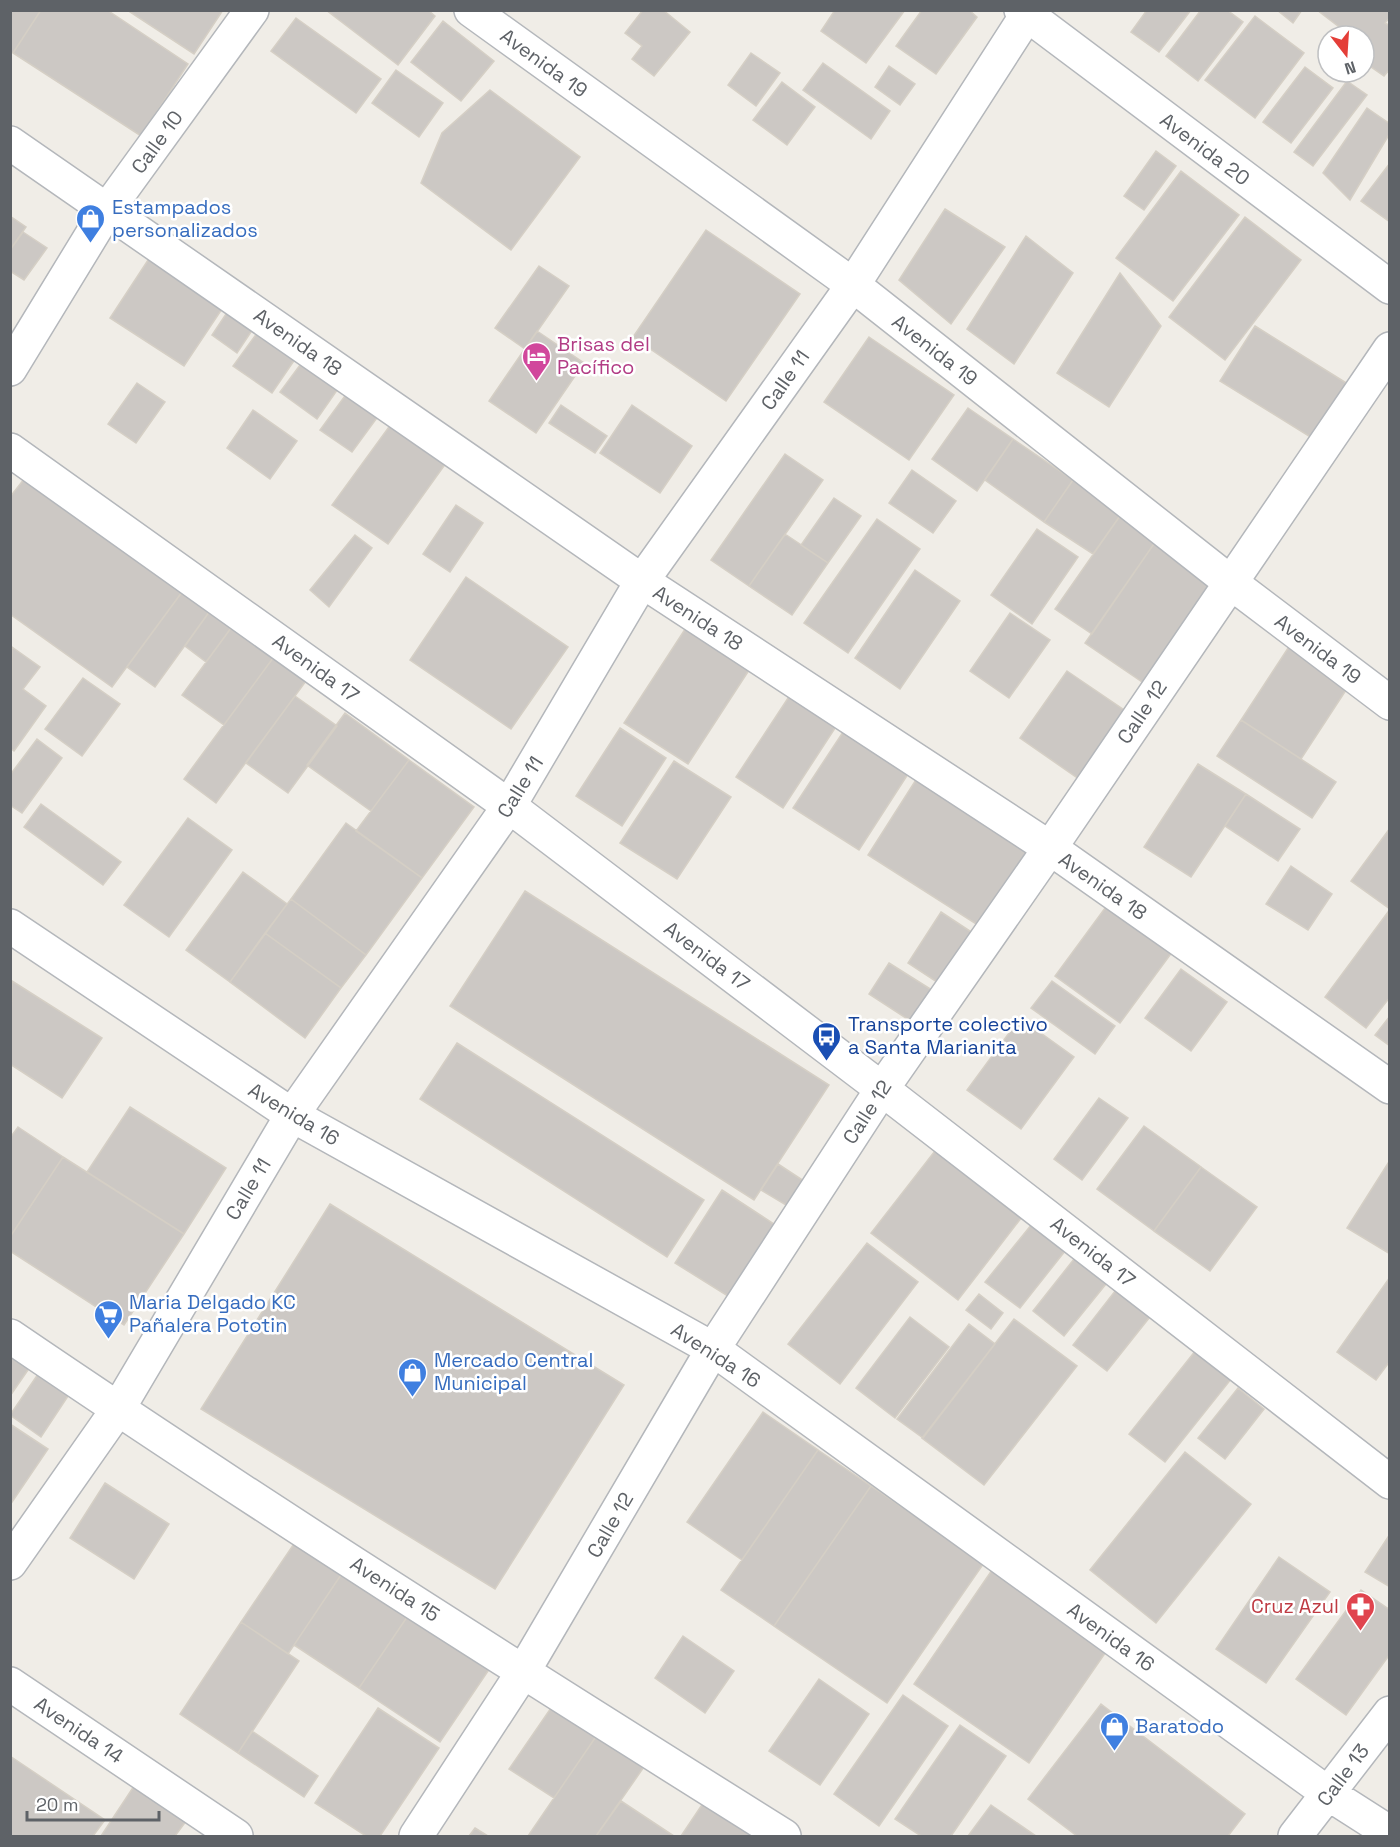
<svg xmlns="http://www.w3.org/2000/svg" width="1400" height="1847" font-family="'Space Grotesk',sans-serif">
  <style>
    .building { fill: #ccc8c4; stroke: #d5cfc5; stroke-width: 1.5 }
    .lines { fill: none; stroke-linecap: round; stroke-linejoin: round }
    .minor-casing { stroke: #b4b7bb; stroke-width: 36 }
    .minor { stroke: #fff; stroke-width: 33 }
    .labels { text-anchor: middle; dominant-baseline: central; stroke-width: 5; stroke-linejoin: round; paint-order: stroke }
    .street-label { font-size: 20px; fill: #5e6267; stroke: #fff }
    .shop-label { font-size: 20px; fill: #366cbe; stroke: #fff; text-anchor: start }
    .hotel-label { font-size: 20px; fill: #b23c85; stroke: #fff; text-anchor: start }
    .transit-label { font-size: 20px; fill: #164399; stroke: #fff; text-anchor: start }
    .health-label { font-size: 20px; fill: #be3a42; stroke: #fff; text-anchor: end }
  </style>
  <rect width="100%" height="100%" fill="#f0ede7"/>
  <path class="building" d="M10 10H41L13 53 10 51Z
    M41 10H107L188 64 141 136 13 53Z
    M127 10H223L194 54Z
    M326 10H428L435 16 398 65Z
    M643 10H663L690 32 654 76 632 59 642 46 625 33Z
    M835 10H905L866 63 821 31Z
    M922 10H969L977 17 936 74 896 46Z
    M1147 10H1191L1159 52 1131 32Z
    M1201 10H1227L1243 22 1198 81 1166 56Z
    M1277 10H1302L1293 23Z
    M1317 10H1390V17L1385 23 1390 26V69L1384 76 1364 62V36H1351Z
    M1255 16 1304 53 1255 118 1205 80Z
    M296 18 381 79 356 113 271 51Z
    M443 21 494 61 461 101 411 62Z
    M751 53 780 73 756 106 728 85Z
    M823 63 890 111 871 139 803 90Z
    M889 66 915 84 900 105 875 87Z
    M1305 67 1333 88 1291 143 1263 122Z
    M396 70 443 103 419 137 372 103Z
    M1347 81 1367 95 1313 166 1294 152Z
    M782 82 815 107 787 145 753 120Z
    M490 90 580 157 511 250 421 183 442 133Z
    M1367 108 1390 124V133L1350 200 1323 173Z
    M1156 151 1176 166 1144 210 1124 196Z
    M1390 163V222L1361 201Z
    M1181 171 1239 215 1173 301 1116 258Z
    M945 209 1005 247 951 324 899 280Z
    M10 216 26 227 10 250Z
    M1245 217 1301 260 1225 360 1169 317Z
    M706 230 800 294 726 401 633 337Z
    M23 232 47 248 24 280 10 271V250Z
    M1026 236 1073 273 1014 364 967 329Z
    M152 254 226 303 184 366 110 318Z
    M539 266 569 286 525 349 495 328Z
    M1120 273 1161 326 1109 407 1057 373Z
    M228 311 253 329 237 353 212 335Z
    M263 325 300 352 272 393 233 366Z
    M1255 326 1348 384 1312 438 1220 381Z
    M537 331 584 363 536 433 489 401Z
    M869 337 954 395 909 460 824 402Z
    M303 361 340 386 317 419 280 392Z
    M137 383 165 402 136 443 108 424Z
    M350 389 382 411 352 452 320 430Z
    M561 405 607 436 595 453 549 423Z
    M632 405 692 446 660 493 600 453Z
    M968 408 1013 439 977 491 932 459Z
    M253 410 297 441 270 479 227 448Z
    M394 420 449 459 388 544 332 505Z
    M1013 439 1073 480 1044 522 985 480Z
    M785 454 823 480 749 586 711 560Z
    M912 470 956 501 933 533 889 503Z
    M28 474 185 588 112 687 10 614V497Z
    M1073 480 1122 513 1093 554 1044 522Z
    M834 498 861 516 828 563 801 545Z
    M456 505 483 523 450 572 423 554Z
    M1122 513 1158 538 1092 634 1055 609Z
    M877 519 920 549 848 653 804 623Z
    M1037 529 1078 557 1032 624 991 595Z
    M785 534 828 563 792 615 749 586Z
    M355 535 372 548 329 607 310 590Z
    M1158 538 1223 583 1151 688 1085 643Z
    M915 570 960 601 900 689 855 658Z
    M466 577 568 647 511 729 410 660Z
    M185 588 212 608 155 687 127 667Z
    M212 608 234 624 206 662 185 646Z
    M1010 613 1050 640 1009 698 970 671Z
    M691 620 755 661 688 764 624 723Z
    M234 624 276 654 224 725 182 695Z
    M1292 642 1352 681 1301 759 1241 720Z
    M12 647 40 667 23 689 46 706 14 751 10 748Z
    M276 654 309 677 216 803 184 779Z
    M1067 671 1133 716 1086 784 1020 738Z
    M83 678 120 704 82 756 45 729Z
    M792 692 839 722 783 808 736 777Z
    M295 696 337 726 288 793 246 763Z
    M345 713 409 760 371 811 307 765Z
    M1241 720 1336 782 1312 818 1217 756Z
    M620 728 666 758 622 826 576 796Z
    M845 729 910 771 859 850 793 808Z
    M37 739 62 758 22 813 10 805V775Z
    M409 760 474 807 422 878 356 831Z
    M674 761 731 797 677 879 620 843Z
    M1198 764 1246 794 1191 877 1144 847Z
    M919 775 1036 850 984 929 868 855Z
    M1246 794 1300 829 1278 861 1225 826Z
    M41 804 121 862 103 885 24 827Z
    M188 818 232 850 169 937 124 905Z
    M346 823 422 878 366 955 291 899Z
    M1390 828V909L1351 881Z
    M1291 866 1332 894 1308 930 1266 904Z
    M243 872 287 904 230 982 186 950Z
    M525 891 829 1085 754 1200 450 1006Z
    M291 899 366 955 341 988 265 933Z
    M1108 904 1173 951 1120 1023 1055 976Z
    M941 912 979 937 946 988 908 963Z
    M1388 912 1390 997 1366 1028 1325 997Z
    M265 933 341 988 305 1038 230 982Z
    M889 963 932 990 912 1022 869 994Z
    M1181 969 1227 1002 1191 1051 1145 1018Z
    M12 981 102 1038 62 1098 10 1064Z
    M1052 981 1115 1026 1095 1054 1031 1008Z
    M1390 1016V1046L1375 1035Z
    M1020 1018 1074 1057 1021 1129 967 1090Z
    M457 1043 704 1200 667 1257 420 1099Z
    M1099 1098 1128 1118 1082 1180 1054 1159Z
    M130 1107 226 1168 184 1234 87 1172Z
    M1144 1126 1201 1167 1154 1231 1097 1189Z
    M18 1127 63 1157 10 1237V1138Z
    M938 1147 1025 1213 958 1300 871 1233Z
    M63 1157 184 1234 124 1325 10 1251V1237Z
    M1390 1160V1254L1347 1228Z
    M778 1164 807 1183 791 1208 761 1190Z
    M1201 1167 1257 1207 1210 1271 1154 1231Z
    M722 1190 777 1226 731 1298 675 1263Z
    M330 1204 624 1385 495 1589 201 1409Z
    M1036 1219 1069 1246 1020 1308 985 1282Z
    M867 1243 918 1282 840 1384 788 1344Z
    M1078 1254 1110 1279 1064 1336 1033 1311Z
    M1390 1277V1361L1376 1380 1337 1352Z
    M1119 1286 1153 1313 1107 1371 1073 1345Z
    M979 1294 1003 1313 991 1329 966 1310Z
    M910 1317 949 1347 895 1418 856 1388Z
    M1014 1319 1077 1366 984 1485 922 1438Z
    M969 1324 995 1344 923 1438 897 1419Z
    M10 1339 37 1357 10 1396Z
    M1196 1350 1232 1378 1165 1462 1129 1434Z
    M49 1358 80 1378 41 1437 10 1415Z
    M1238 1388 1264 1409 1225 1459 1198 1438Z
    M763 1412 818 1450 742 1560 687 1522Z
    M10 1424 48 1449 10 1505Z
    M818 1450 871 1486 774 1626 721 1590Z
    M1185 1452 1251 1504 1156 1623 1090 1570Z
    M105 1483 169 1524 134 1579 70 1538Z
    M871 1486 984 1563 887 1703 774 1626Z
    M304 1529 351 1560 288 1654 241 1622Z
    M1390 1534V1587L1365 1572Z
    M359 1548 424 1592 359 1688 294 1645Z
    M1279 1557 1330 1592 1266 1683 1216 1649Z
    M992 1570 1108 1649 1029 1763 914 1684Z
    M1361 1590 1390 1610V1654L1346 1715 1296 1679Z
    M424 1592 505 1646 440 1742 359 1688Z
    M241 1622 299 1661 238 1753 180 1714Z
    M683 1636 734 1671 705 1713 655 1678Z
    M819 1679 869 1714 820 1785 769 1751Z
    M564 1689 608 1719 554 1798 509 1769Z
    M903 1695 948 1726 879 1826 834 1794Z
    M1101 1704 1245 1814 1228 1836H1077L1028 1799Z
    M378 1708 439 1748 380 1836H366L315 1803Z
    M608 1719 655 1751 596 1836H528Z
    M960 1725 1006 1756 951 1836H921L895 1819Z
    M252 1731 318 1776 304 1797 238 1753Z
    M10 1756 105 1820 93 1836H10Z
    M134 1786 187 1820 175 1836H101Z
    M712 1790 764 1836H681Z
    M621 1801 674 1836H596Z
    M991 1805 1036 1836H968Z
    M475 1828 488 1836H469Z"/>
  <g class="lines">
    <defs>
      <path id="minor" d="M471 10 853 285 1230 582 1390 703
        M1021 10 1390 287
        M10 143 642 581 1050 848 1390 1087
        M10 369 107 210 252 10
        M10 450 509 806 882 1089 1390 1482
        M10 926 292 1115 713 1349 1329 1794 1390 1833
        M10 1336C264 1509 524 1673 784 1836
        M10 1563 118 1409 292 1115 509 806 642 581 853 285 1030 10
        M10 1684 236 1836
        M416 1836 523 1672 713 1349 882 1089 1050 848 1390 349
        M1295 1836 1390 1713"/>
    </defs>
    <use href="#minor" class="minor-casing"/>
    <use href="#minor" class="minor"/>
  </g>
  <defs>
    <symbol id="shop-pin" viewBox="-11 -11 22 30"><path d="M0 17L-7.5 6A9.5 9.5 0 1 1 7.5 6Z" fill="#3f7fe0" stroke="#fff"/><path d="M-5-2.5h2.3a2.7 3.5 0 0 1 5.4 0H5L5.5 6h-11ZM-1.5-2.5h3a1.5 2.3 0 0 0-3 0Z" fill="#fff"/></symbol>
    <symbol id="hotel-pin" viewBox="-11 -11 22 30"><path d="M0 17L-7.5 6A9.5 9.5 0 1 1 7.5 6Z" fill="#d1479c" stroke="#fff"/><path d="M-6-4.5h1.5V1H6V5H4.5V3h-9V5H-6ZM-4 0a1.8 1.8 0 1 1 3.6 0ZM.5 0V-2.5h3Q6-2.5 6 0Z" fill="#fff"/></symbol>
    <symbol id="bus-pin" viewBox="-11 -11 22 30"><path d="M0 17L-7.5 6A9.5 9.5 0 1 1 7.5 6Z" fill="#1a4fb4" stroke="#fff"/><path d="M-5-6H5V4H4V6H2V4H-2V6H-4V4H-5ZM-3.5-4V0h7V-4ZM-3.5 1.2v1.5H-2V1.2ZM2 1.2v1.5H3.5V1.2Z" fill="#fff"/></symbol>
    <symbol id="supermarket-pin" viewBox="-11 -11 22 30"><path d="M0 17L-7.5 6A9.5 9.5 0 1 1 7.5 6Z" fill="#3f7fe0" stroke="#fff"/><path d="M-6-5.5h2.5l.6 2H6L4.5 2H-2.5L-4.4-4H-6ZM-1.5 3.2a1.3 1.3 0 1 0 .1 0ZM3 3.2a1.3 1.3 0 1 0 .1 0Z" fill="#fff"/></symbol>
    <symbol id="pharmacy-pin" viewBox="-11 -11 22 30"><path d="M0 17L-7.5 6A9.5 9.5 0 1 1 7.5 6Z" fill="#e0444e" stroke="#fff"/><path d="M-2-6h4v4h4v4h-4v4h-4v-4h-4v-4h4Z" fill="#fff"/></symbol>
  </defs>
  <g fill-rule="evenodd">
    <use href="#shop-pin" x="74" y="202" width="33" height="45"/>
    <use href="#hotel-pin" x="520" y="340" width="33" height="45"/>
    <use href="#bus-pin" x="810" y="1020" width="33" height="45"/>
    <use href="#supermarket-pin" x="92" y="1298" width="33" height="45"/>
    <use href="#shop-pin" x="396" y="1356" width="33" height="45"/>
    <use href="#pharmacy-pin" x="1344" y="1590" width="33" height="45"/>
    <use href="#shop-pin" x="1098" y="1710" width="33" height="45"/>
  </g>
  <g class="labels">
    <g class="street-label">
      <text transform="translate(544 63) rotate(36)">Avenida 19</text>
      <text transform="translate(157 142) rotate(-54)">Calle 10</text>
      <text transform="translate(1205 149) rotate(37)">Avenida 20</text>
      <text transform="translate(298 342) rotate(35)">Avenida 18</text>
      <text transform="translate(935 350) rotate(38)">Avenida 19</text>
      <text transform="translate(785 380) rotate(-55)">Calle 11</text>
      <text transform="translate(698 618) rotate(33)">Avenida 18</text>
      <text transform="translate(1318 649) rotate(37)">Avenida 19</text>
      <text transform="translate(316 668) rotate(36)">Avenida 17</text>
      <text transform="translate(1142 712) rotate(-56)">Calle 12</text>
      <text transform="translate(520 787) rotate(-58)">Calle 11</text>
      <text transform="translate(1103 886) rotate(35)">Avenida 18</text>
      <text transform="translate(707 956) rotate(37)">Avenida 17</text>
      <text transform="translate(867 1112) rotate(-57)">Calle 12</text>
      <text transform="translate(294 1114) rotate(31)">Avenida 16</text>
      <text transform="translate(248 1189) rotate(-59)">Calle 11</text>
      <text transform="translate(1093 1252) rotate(38)">Avenida 17</text>
      <text transform="translate(716 1355) rotate(33)">Avenida 16</text>
      <text transform="translate(610 1525) rotate(-60)">Calle 12</text>
      <text transform="translate(395 1589) rotate(33)">Avenida 15</text>
      <text transform="translate(1111 1637) rotate(36)">Avenida 16</text>
      <text transform="translate(79 1730) rotate(34)">Avenida 14</text>
      <text transform="translate(1343 1775) rotate(-53)">Calle 13</text>
    </g>
    <g class="shop-label">
      <text x="112" y="207">Estampados<tspan x="112" dy="23">personalizados</tspan></text>
      <text x="129" y="1302">Maria Delgado KC<tspan x="129" dy="23">Pañalera Pototin</tspan></text>
      <text x="434" y="1360">Mercado Central<tspan x="434" dy="23">Municipal</tspan></text>
      <text x="1135" y="1726">Baratodo</text>
    </g>
    <g class="hotel-label">
      <text x="557" y="344">Brisas del<tspan x="557" dy="23">Pacífico</tspan></text>
    </g>
    <g class="transit-label">
      <text x="848" y="1024">Transporte colectivo<tspan x="848" dy="23">a Santa Marianita</tspan></text>
    </g>
    <g class="health-label">
      <text x="1339" y="1606">Cruz Azul</text>
    </g>
  </g>
  <rect width="1400" height="1847" fill="none" stroke="#5e6267" stroke-width="24"/>
  <g transform="translate(1346 54) rotate(163)"><circle r="28" fill="#ffffff" stroke="#bfc0c2" stroke-width="1.5"/>
  <path d="M0-4.5L10 22L0 15L-10 22Z" fill="#e43e38"/>
  <text y="-9" font-size="16" font-weight="bold" text-anchor="middle" fill="#5e6267">N</text>
  </g>
  <path d="M27 1811v9h132v-9" fill="none" stroke="#5e6267" stroke-width="3"/>
  <text x="36" y="1811" font-size="18" fill="#5e6267" stroke="#ffffff" stroke-width="4.5" paint-order="stroke">20 m</text>
</svg>
